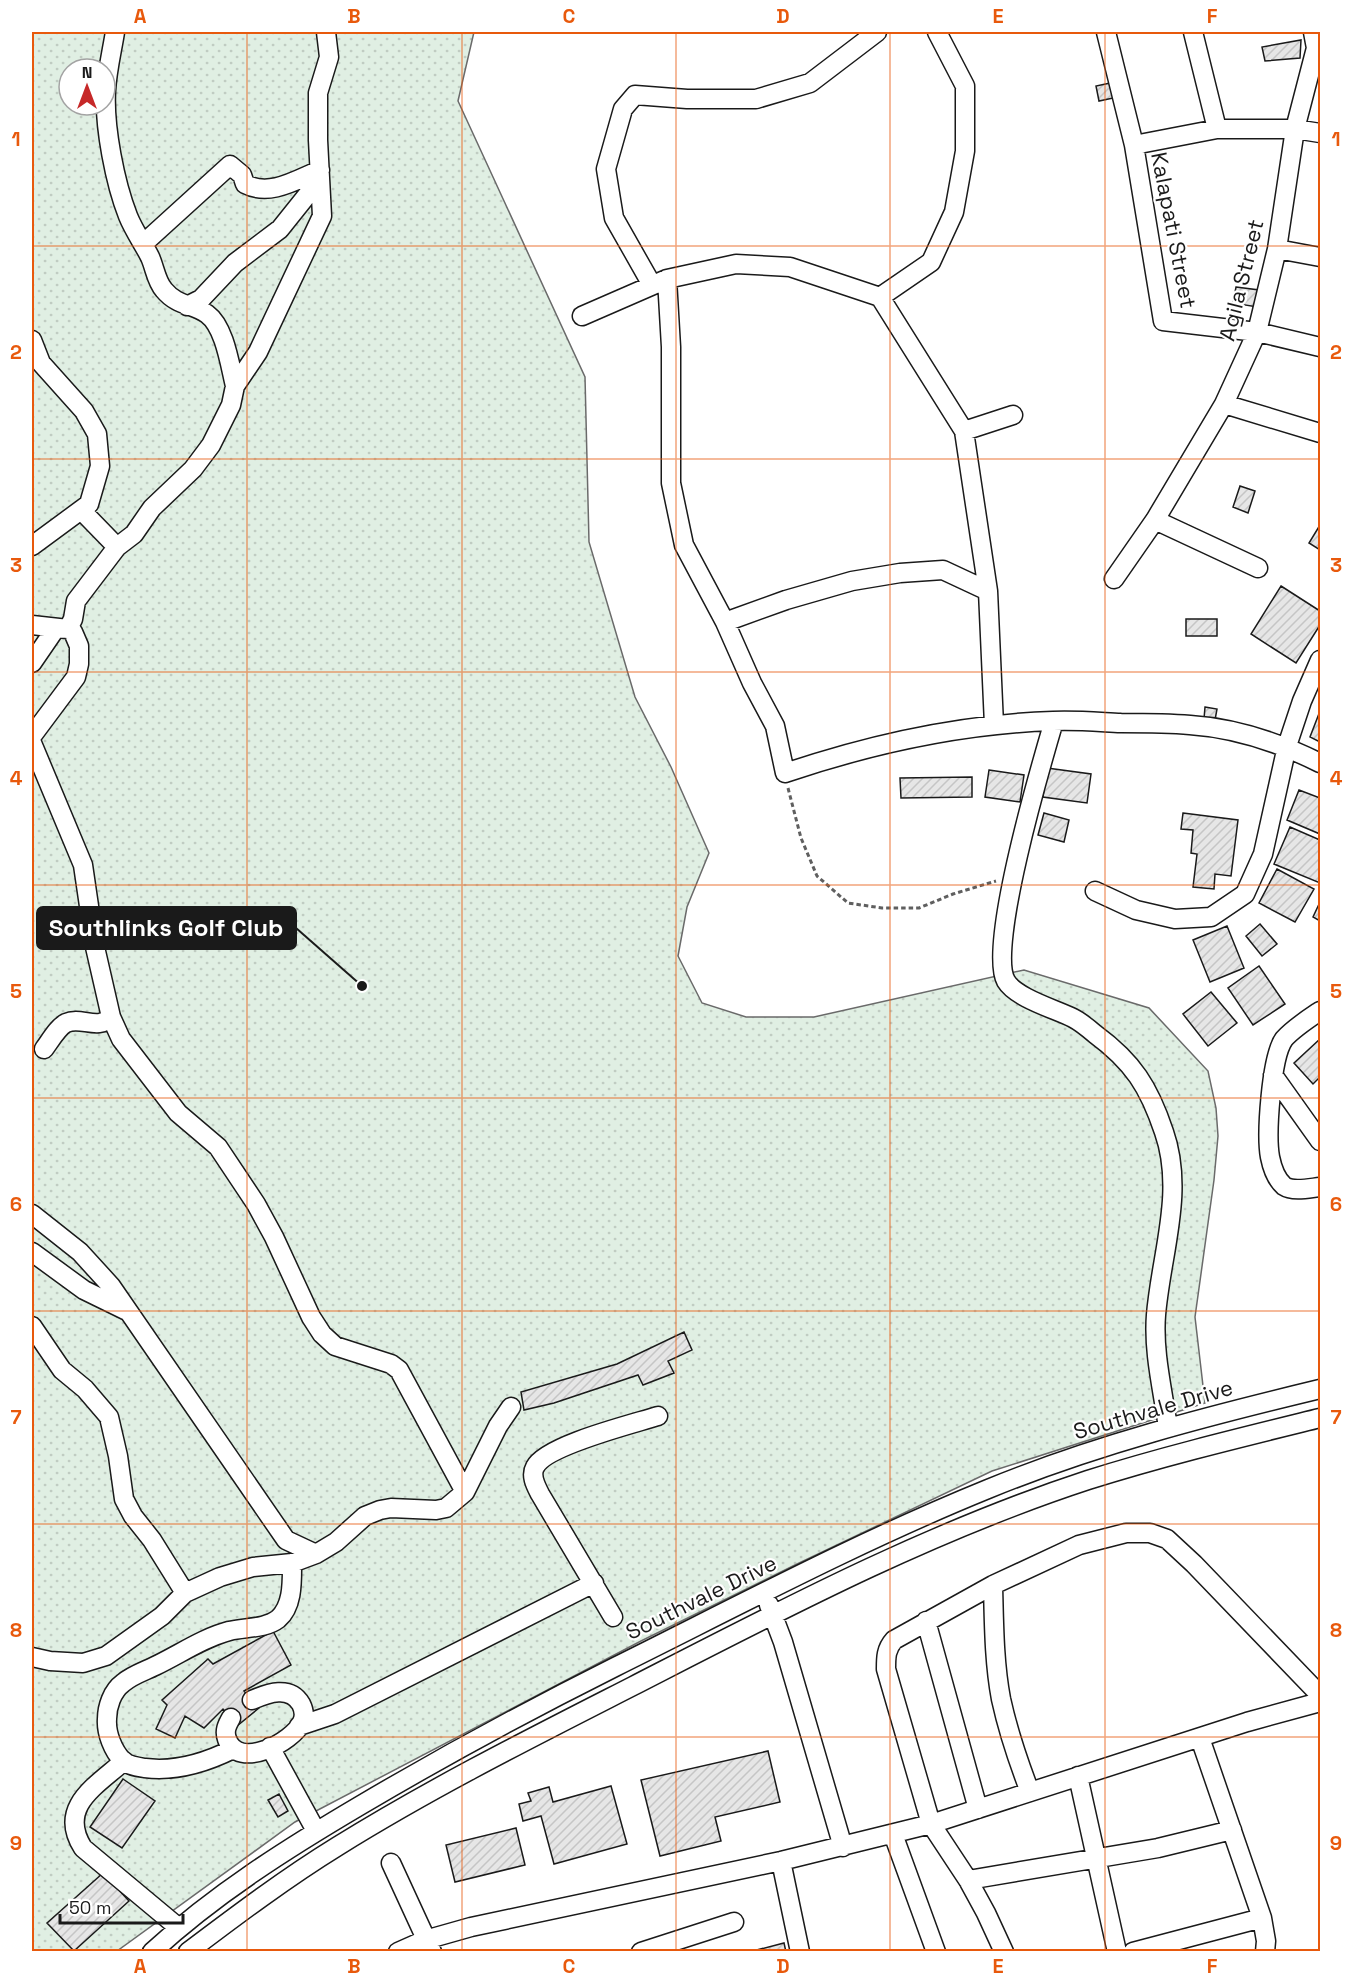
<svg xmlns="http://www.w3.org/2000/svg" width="1352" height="1983" font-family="'Space Grotesk',sans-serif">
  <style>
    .grass { fill: url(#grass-dots); stroke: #6a6a6a; stroke-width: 1.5; fill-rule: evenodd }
    .building { fill: url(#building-hatch); stroke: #1a1a1a; stroke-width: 1.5 }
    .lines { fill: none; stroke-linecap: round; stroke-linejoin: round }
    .minor-tunnel { stroke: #ddd; stroke-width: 18; stroke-dasharray: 18 9; stroke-linecap: butt }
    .minor-casing { stroke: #1a1a1a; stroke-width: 21 }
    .path { stroke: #5f5f5f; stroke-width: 3; stroke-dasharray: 4.5 3; stroke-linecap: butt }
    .minor { stroke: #fff; stroke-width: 18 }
    .grid { fill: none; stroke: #e8590c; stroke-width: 1.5; stroke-opacity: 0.55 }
    .labels { text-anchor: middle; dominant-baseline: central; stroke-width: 4.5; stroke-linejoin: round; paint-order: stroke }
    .street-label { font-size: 22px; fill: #1a1a1a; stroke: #fff }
    .leader { fill: none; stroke: #1a1a1a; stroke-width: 2 }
    .callout-dot { fill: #1a1a1a; stroke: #fff; stroke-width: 2 }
    .callout { fill: #1a1a1a; stroke: #1a1a1a; stroke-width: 2 }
    .callout-label { font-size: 24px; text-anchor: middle; font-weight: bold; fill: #fff }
    .neatline { fill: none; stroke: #e8590c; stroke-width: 2 }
    .grid-label { font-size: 20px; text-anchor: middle; font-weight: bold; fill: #e8590c }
  </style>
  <defs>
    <pattern id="grass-dots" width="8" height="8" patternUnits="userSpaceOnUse" patternTransform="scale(1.5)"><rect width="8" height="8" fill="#e0efe3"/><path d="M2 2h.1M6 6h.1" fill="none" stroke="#c0ccc2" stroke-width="1.8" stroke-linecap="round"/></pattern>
    <pattern id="building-hatch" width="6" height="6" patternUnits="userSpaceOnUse" patternTransform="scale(1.5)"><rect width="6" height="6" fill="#e6e6e6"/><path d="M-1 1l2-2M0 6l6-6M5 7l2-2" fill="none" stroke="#c5c5c5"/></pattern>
  </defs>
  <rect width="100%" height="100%" fill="#fff"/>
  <path class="grass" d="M32 32H474L458 101 585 377 589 542 635 697 671 767 709 853 687 907 678 956 702 1003 746 1017H814L1024 970 1149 1008 1208 1071 1216 1108 1218 1136 1214 1180 1195 1317 1205 1403 992 1471 795 1565 641 1641 295 1822 117 1951 32 1952ZM69 69H105V105H69Z"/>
  <path class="building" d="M1301 40 1300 58 1265 61 1262 47Z
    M1115 82 1118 97 1099 101 1096 86Z
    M1236 287 1259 290 1257 307 1233 303Z
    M1240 486 1255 491 1248 513 1233 507Z
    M1320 525V550L1309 543Z
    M1281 586 1320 611V625L1296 663 1251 634Z
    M1186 619H1217V636H1186Z
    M1205 707 1217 709 1215 720 1204 719Z
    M1320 711V742L1310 737Z
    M1047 768 1091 774 1087 803 1043 797Z
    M989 770 1024 775 1020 802 985 797Z
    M972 777V797L901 798 900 778Z
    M1299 790 1320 798V834L1287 820Z
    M1044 813 1069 820 1064 842 1038 835Z
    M1183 813 1238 820 1231 876 1215 874 1214 889 1193 887 1197 854 1191 853 1193 830 1181 829Z
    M1290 827 1320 840V883L1274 864Z
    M1277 869 1314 889 1295 922 1259 903Z
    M1320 902V921L1313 917Z
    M1260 924 1277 944 1262 956 1246 936Z
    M1227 926 1244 968 1210 982 1193 940Z
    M1259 966 1285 1004 1253 1025 1228 988Z
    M1211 992 1237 1023 1208 1046 1183 1014Z
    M1320 1039V1077L1313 1084 1294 1063Z
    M684 1332 692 1350 668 1361 674 1373 643 1385 638 1375 554 1403 524 1410 521 1392 617 1364Z
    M1160 1404 1163 1415 1150 1418 1148 1407Z
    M273 1631 291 1665 244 1691 259 1708 237 1726 223 1709 204 1728 185 1716 175 1738 156 1729 167 1705 162 1700 208 1659 213 1664Z
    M768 1751 780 1802 715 1817 721 1841 660 1856 641 1780Z
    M123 1779 155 1801 122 1848 90 1827Z
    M611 1786 627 1844 554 1864 541 1816 523 1821 519 1804 531 1801 528 1793 549 1787 553 1802Z
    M279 1794 288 1811 278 1817 268 1800Z
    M516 1828 525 1865 455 1882 446 1845Z
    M103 1873 129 1901 74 1951 47 1923Z
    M784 1943 786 1952H749Z"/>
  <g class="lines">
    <path class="minor-tunnel" d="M231 1718 252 1700"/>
    <defs>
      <path id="minor" d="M115 32C112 51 107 71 106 91 104 127 115 183 128 216 134 231 143 243 150 257 155 268 156 281 164 290 177 306 193 304 207 314 225 327 230 366 235 386L258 352 322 216 318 140V93L329 57 326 32
        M1106 32 1134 145 1163 321 1257 332 1320 347
        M1193 32 1217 129
        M1134 145 1217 129H1295L1320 133
        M143 244 230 165 242 175 245 184C270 197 296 180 320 170
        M1277 249 1320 257
        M667 279 671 347V483L684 545 725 622 752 683 775 726 785 773C871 744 961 724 1053 721 1076 720 1099 722 1121 723 1144 723 1167 723 1190 725 1235 728 1280 743 1320 763
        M652 285 614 218 606 169 623 109 635 95 687 99H756L810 83 877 32
        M880 297 931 262 954 212 965 151V86L937 32
        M187 306 201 299 235 263 280 229 320 179
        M582 316 667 279 736 264 790 267 880 297 964 431 988 591 994 725
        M32 340 41 363 84 411 97 434 100 466 89 504 32 546
        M1224 404 1320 433
        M964 431 1013 415
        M81 510 117 547
        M1155 520 1258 568
        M1114 579 1155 520 1224 404 1257 332 1277 249 1295 129 1316 48 1313 32
        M725 622 786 600 852 581 900 573 943 570 988 591
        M32 625 68 629 73 619 76 601 117 547 134 534 152 508 193 469 211 445 231 405 235 386
        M32 663 56 628
        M1054 721C1041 765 987 948 1006 981 1016 998 1055 1009 1073 1018 1081 1022 1088 1028 1095 1034 1133 1062 1149 1087 1164 1132 1185 1192 1161 1254 1156 1315 1153 1352 1163 1391 1168 1428
        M32 736 76 677 79 664V646L73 632 68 629
        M32 743 83 865 95 947 111 1017 121 1039 178 1113 218 1147 256 1204 274 1237 311 1317 322 1334 335 1346 391 1364 399 1370 465 1492
        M1095 891 1136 910 1175 919 1211 917 1245 894 1263 854 1287 746 1302 701 1320 660
        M1320 1011C1308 1019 1294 1028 1284 1039 1271 1057 1266 1135 1270 1157 1272 1167 1276 1179 1284 1186 1293 1192 1310 1188 1320 1187
        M44 1049C50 1041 58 1027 66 1023 81 1016 98 1031 111 1017
        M1273 1075 1320 1141
        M32 1214 80 1252 111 1286 286 1540 316 1554
        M32 1252 84 1290 127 1311
        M32 1326 62 1370 85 1389 109 1417 118 1456 124 1499 133 1516 152 1540 185 1593
        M993 1585C994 1623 994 1662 1001 1699 1008 1731 1018 1761 1030 1792
        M769 1605 783 1642 843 1847
        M613 1617 540 1494C536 1486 530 1476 535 1467 546 1445 633 1424 658 1416
        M926 1621 978 1809
        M32 1657 50 1661 83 1663 106 1656 162 1616 185 1593 220 1577 253 1567 292 1563 316 1554 336 1542 365 1516 380 1510 391 1508 436 1510 446 1508 465 1492 498 1426 511 1407
        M231 1718C227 1725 224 1731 227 1739 238 1771 293 1742 302 1722 305 1716 304 1710 301 1704 290 1685 268 1693 252 1700
        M299 1726 335 1714 594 1583
        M1200 1738 1262 1918 1266 1941 1265 1952
        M270 1747 316 1831
        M233 1749C205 1763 176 1772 145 1768 138 1767 129 1766 123 1761 113 1751 106 1733 107 1719 107 1707 112 1691 123 1683 132 1675 145 1671 155 1666 180 1654 203 1638 229 1631 245 1627 265 1629 278 1619 293 1606 292 1582 292 1563
        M124 1761C96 1786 57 1807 83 1848L179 1928
        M1078 1776 1117 1952
        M893 1834 936 1952
        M781 1861 800 1952
        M391 1863 432 1952
        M968 1880 1158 1848 1232 1830
        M152 1952C215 1894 288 1848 361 1805 444 1756 529 1710 615 1667 738 1606 860 1541 988 1489 1095 1445 1208 1416 1320 1389
        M188 1952C237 1915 286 1878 338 1846 433 1787 533 1737 633 1686 781 1610 929 1532 1088 1480 1164 1456 1243 1437 1320 1418
        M398 1952 425 1940 471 1927 781 1861 931 1824 1247 1722 1320 1702
        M641 1952 734 1922
        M1004 1952 986 1913 968 1880 931 1824 886 1669C886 1657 886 1649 894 1640L993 1585 1079 1545 1126 1533H1150L1167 1539 1194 1564 1320 1695
        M1133 1952 1262 1918"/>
    </defs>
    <use href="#minor" class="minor-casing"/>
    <path class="path" d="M788 788 801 838 817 876 848 903 882 908H919L953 894 996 881"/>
    <use href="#minor" class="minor"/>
  </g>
  <path class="grid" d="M247 32V1952M462 32V1952M676 32V1952M890 32V1952M1105 32V1952M32 246H1320M32 459H1320M32 672H1320M32 885H1320M32 1098H1320M32 1311H1320M32 1524H1320M32 1737H1320"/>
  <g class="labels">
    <g class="street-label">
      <text transform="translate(1174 230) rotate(79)">Kalapati Street</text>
      <text transform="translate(1241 280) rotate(-76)">Agila Street</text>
      <text transform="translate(1153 1409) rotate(-16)">Southvale Drive</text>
      <text transform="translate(701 1597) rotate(-26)">Southvale Drive</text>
    </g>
  </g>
  <path class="leader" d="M362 986L296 928"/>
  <circle class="callout-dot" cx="362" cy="986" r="6"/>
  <rect class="callout" x="37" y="907" width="259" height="42" rx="6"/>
  <g class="callout-label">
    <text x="166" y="936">Southlinks Golf Club</text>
  </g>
  <rect width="1352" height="1983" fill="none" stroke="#ffffff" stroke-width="66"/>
  <g transform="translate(87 87)"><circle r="28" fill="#ffffff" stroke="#a3a3a3" stroke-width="1.5"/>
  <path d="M0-4.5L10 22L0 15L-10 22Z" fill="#c62828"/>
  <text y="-9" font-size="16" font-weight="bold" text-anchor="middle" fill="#1a1a1a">N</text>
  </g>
  <path d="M60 1914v9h123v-9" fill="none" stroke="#1a1a1a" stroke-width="3"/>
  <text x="69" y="1914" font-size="18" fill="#1a1a1a" stroke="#ffffff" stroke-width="4.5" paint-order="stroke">50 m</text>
  <rect x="33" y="33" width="1286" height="1917" class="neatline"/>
  <g class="grid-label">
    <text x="140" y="23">A</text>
    <text x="354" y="23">B</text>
    <text x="569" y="23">C</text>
    <text x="783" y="23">D</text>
    <text x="998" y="23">E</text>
    <text x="1212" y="23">F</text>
    <text x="16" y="146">1</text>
    <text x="1336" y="146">1</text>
    <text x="16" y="359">2</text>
    <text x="1336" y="359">2</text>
    <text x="16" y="572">3</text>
    <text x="1336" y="572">3</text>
    <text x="16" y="785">4</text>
    <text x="1336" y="785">4</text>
    <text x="16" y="998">5</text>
    <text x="1336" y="998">5</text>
    <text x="16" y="1211">6</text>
    <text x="1336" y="1211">6</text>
    <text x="16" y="1424">7</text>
    <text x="1336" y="1424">7</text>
    <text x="16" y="1637">8</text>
    <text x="1336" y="1637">8</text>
    <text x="16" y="1850">9</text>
    <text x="1336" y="1850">9</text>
    <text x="140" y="1973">A</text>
    <text x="354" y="1973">B</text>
    <text x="569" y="1973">C</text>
    <text x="783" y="1973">D</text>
    <text x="998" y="1973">E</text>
    <text x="1212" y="1973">F</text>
  </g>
</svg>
